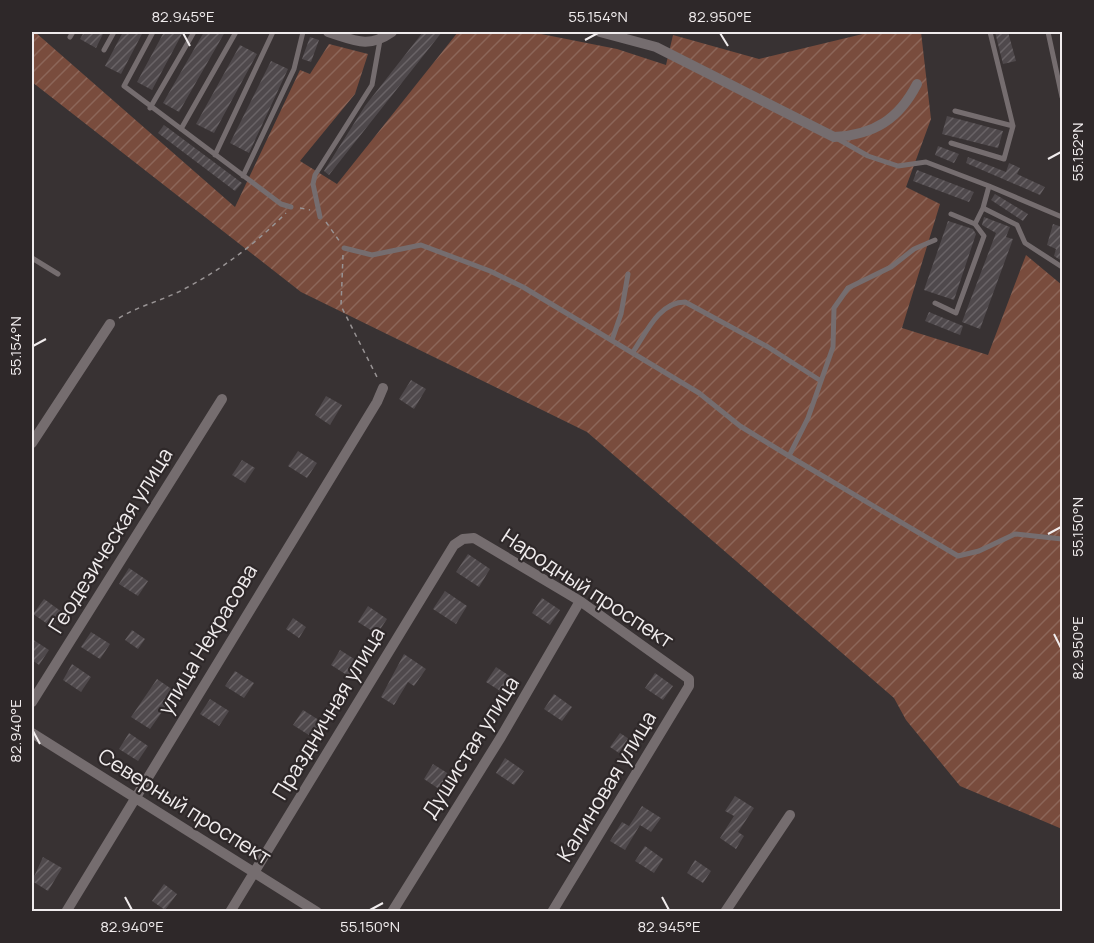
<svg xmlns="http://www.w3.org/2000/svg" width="1094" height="943" font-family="Manrope,sans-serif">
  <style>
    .garden { fill: url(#garden-furrows) }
    .building { fill: url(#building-hatch) }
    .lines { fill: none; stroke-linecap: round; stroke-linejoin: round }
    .path { stroke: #989394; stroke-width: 1.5; stroke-dasharray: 4.5 4.5; stroke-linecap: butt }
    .service { stroke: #756d6f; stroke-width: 5 }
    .minor { stroke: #756d6f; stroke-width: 10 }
    .ticks { fill: none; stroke: #f0eced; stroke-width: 2 }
    .labels { text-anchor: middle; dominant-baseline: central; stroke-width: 4.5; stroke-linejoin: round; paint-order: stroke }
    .street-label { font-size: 21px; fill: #f0eced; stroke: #2e2829 }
    .neatline { fill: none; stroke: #f0eced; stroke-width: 2 }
    .ticks-label { font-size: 15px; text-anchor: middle; fill: #f0eced }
  </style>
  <defs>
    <pattern id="garden-furrows" width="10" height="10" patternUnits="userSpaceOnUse" patternTransform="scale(1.5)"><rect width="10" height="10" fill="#794c3d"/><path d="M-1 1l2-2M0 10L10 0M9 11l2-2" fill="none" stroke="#8c6659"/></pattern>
    <pattern id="building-hatch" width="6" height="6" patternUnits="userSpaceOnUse" patternTransform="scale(1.5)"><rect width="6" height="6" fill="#4f494c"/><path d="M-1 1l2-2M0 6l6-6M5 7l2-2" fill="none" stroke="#696366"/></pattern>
  </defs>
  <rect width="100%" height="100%" fill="#383233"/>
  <path class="garden" d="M32 32H35L235 207 300 70 310 74 329 44 368 54 355 94 300 161 337 184 458 32H531L617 49 666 65 673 35 759 59 871 32H921L931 119 906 187 940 204 902 328 988 355 1026 255 1062 285V829L960 786 906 720 894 698 587 432 301 292 32 82Z"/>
  <path class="building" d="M84 32H104L96 48 80 39Z
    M123 32H143L121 74 105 66Z
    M164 32H183L152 90 137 82Z
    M204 32H225L179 112 163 103Z
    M423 32H442L329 175 324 171 365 106Z
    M995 32H1008L1016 61 1003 64Z
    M310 37 319 40 311 62 302 59Z
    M240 45 257 54 214 133 196 124Z
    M271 61 288 69 249 153 230 143Z
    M947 116 1003 131 998 148 942 134Z
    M164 125 242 183 235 191 158 133Z
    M938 146 959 154 954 163 935 155Z
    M968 157 1006 172 1009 163 1020 168 1017 174 1045 187 1040 195 966 163Z
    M917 170 974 192 969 202 913 181Z
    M995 194 1028 214 1023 221 991 200Z
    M984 217 1010 227 1006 237 1013 239 980 329 962 322 996 233 982 225Z
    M948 221 973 229 976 234 954 300 924 290Z
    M1053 224 1062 227V261L1054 256 1056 249 1047 245Z
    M929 312 963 326 960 335 925 321Z
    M411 380 426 389 414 409 399 399Z
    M326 396 342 405 330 425 315 415Z
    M298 451 317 463 307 478 288 466Z
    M242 460 255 468 245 483 232 475Z
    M468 554 490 569 479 587 456 572Z
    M129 568 148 581 138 596 119 584Z
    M445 591 467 606 456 624 433 609Z
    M542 598 560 610 550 625 532 613Z
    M44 599 62 612 52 627 33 614Z
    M368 606 387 619 377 634 358 622Z
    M293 618 306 627 299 638 286 629Z
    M132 630 145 639 138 649 125 640Z
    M91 632 110 644 100 659 81 647Z
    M32 639 49 650 39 665 32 660Z
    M340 650 359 662 350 677 331 665Z
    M404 654 426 669 414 686 408 682 394 705 381 697Z
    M72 664 91 677 81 692 63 680Z
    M496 667 514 679 505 694 486 682Z
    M235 671 254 683 244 698 225 686Z
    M655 673 673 686 663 700 645 688Z
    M157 679 176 692 150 729 131 717Z
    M554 694 572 707 562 721 544 709Z
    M210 699 229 711 219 726 200 714Z
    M303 710 322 722 312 737 293 725Z
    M129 733 148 746 138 761 119 749Z
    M620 733 638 745 628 759 610 747Z
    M505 758 524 771 514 785 496 773Z
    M433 764 452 776 442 791 424 779Z
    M735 796 754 808 738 832 744 836 736 849 720 838 734 816 725 811Z
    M642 806 661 818 651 832 640 825 625 850 610 841 622 822 629 826Z
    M645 846 663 859 654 873 635 861Z
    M43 857 62 868 48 891 32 881Z
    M695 860 711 871 703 883 687 873Z
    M164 884 177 894 165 910 152 901Z"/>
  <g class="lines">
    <path class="path" d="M300 208 310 210
      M326 222 340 242
      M343 255 341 306 378 379
      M119 318C140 305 165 300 186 288 224 268 256 243 286 213"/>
    <path class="service" d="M153 32 124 86 281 204 291 207
      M1048 32 1062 97
      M70 37 73 32
      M104 50 114 32
      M150 108 194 32
      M955 111 1013 126
      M181 129 236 32
      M838 139 868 156 898 166 926 162 989 186 983 208 1017 225 1025 243 1062 267
      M951 143 1004 159 1013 126 990 32
      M215 155 273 32
      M243 176 294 69 303 32
      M989 186 1062 217
      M951 214 975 224
      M320 217 313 184 315 175 372 85 380 40
      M344 248 372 255 421 245 490 271 523 287 699 393 740 426 789 456 958 556 979 551 1015 534 1062 539
      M32 258 58 274
      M935 303 956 313 984 236 975 224 983 208
      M612 340 621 314 628 274
      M633 352C646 333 659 302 685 302L768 347 821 381
      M789 456 808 418 833 347 834 308 848 288 891 267 914 249 935 240"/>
    <path class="minor" d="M328 32C354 40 368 49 392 32
      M600 32 656 47 834 137C874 135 899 119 917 84
      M32 443 110 324
      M32 702 222 399
      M32 733 317 912
      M66 912 377 402 383 388
      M230 912 454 545 463 539 474 538 580 601 689 679V686L552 912
      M392 912 501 737 580 601
      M725 912 790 815"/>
  </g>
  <path class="ticks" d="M183 33 190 46M720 33 728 46M585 40 598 33M1048 159 1061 152M33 346 46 339M1048 534 1061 527M1054 634 1061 648M33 731 40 744M125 897 132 910M662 897 669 910M370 910 383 903"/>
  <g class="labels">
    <g class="street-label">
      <text transform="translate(110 540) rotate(-58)">Геодезическая улица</text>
      <text transform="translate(588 588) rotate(33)">Народный проспект</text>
      <text transform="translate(207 639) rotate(-59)">улица Некрасова</text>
      <text transform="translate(328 713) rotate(-59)">Праздничная улица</text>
      <text transform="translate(470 747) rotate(-58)">Душистая улица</text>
      <text transform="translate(606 786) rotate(-59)">Калиновая улица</text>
      <text transform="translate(185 806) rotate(32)">Северный проспект</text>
    </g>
  </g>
  <rect width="1094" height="943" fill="none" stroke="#2e2829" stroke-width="66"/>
  <rect x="33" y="33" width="1028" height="877" class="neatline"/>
  <g class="ticks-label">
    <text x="183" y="22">82.945°E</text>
    <text x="598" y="22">55.154°N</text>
    <text x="720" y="22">82.950°E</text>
    <text transform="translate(1078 152) rotate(-90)" y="5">55.152°N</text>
    <text transform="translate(16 346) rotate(-90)" y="5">55.154°N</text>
    <text transform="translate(1078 527) rotate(-90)" y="5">55.150°N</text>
    <text transform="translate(1078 648) rotate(-90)" y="5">82.950°E</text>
    <text transform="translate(16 731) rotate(-90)" y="5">82.940°E</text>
    <text x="132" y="932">82.940°E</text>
    <text x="370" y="932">55.150°N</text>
    <text x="669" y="932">82.945°E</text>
  </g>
</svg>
